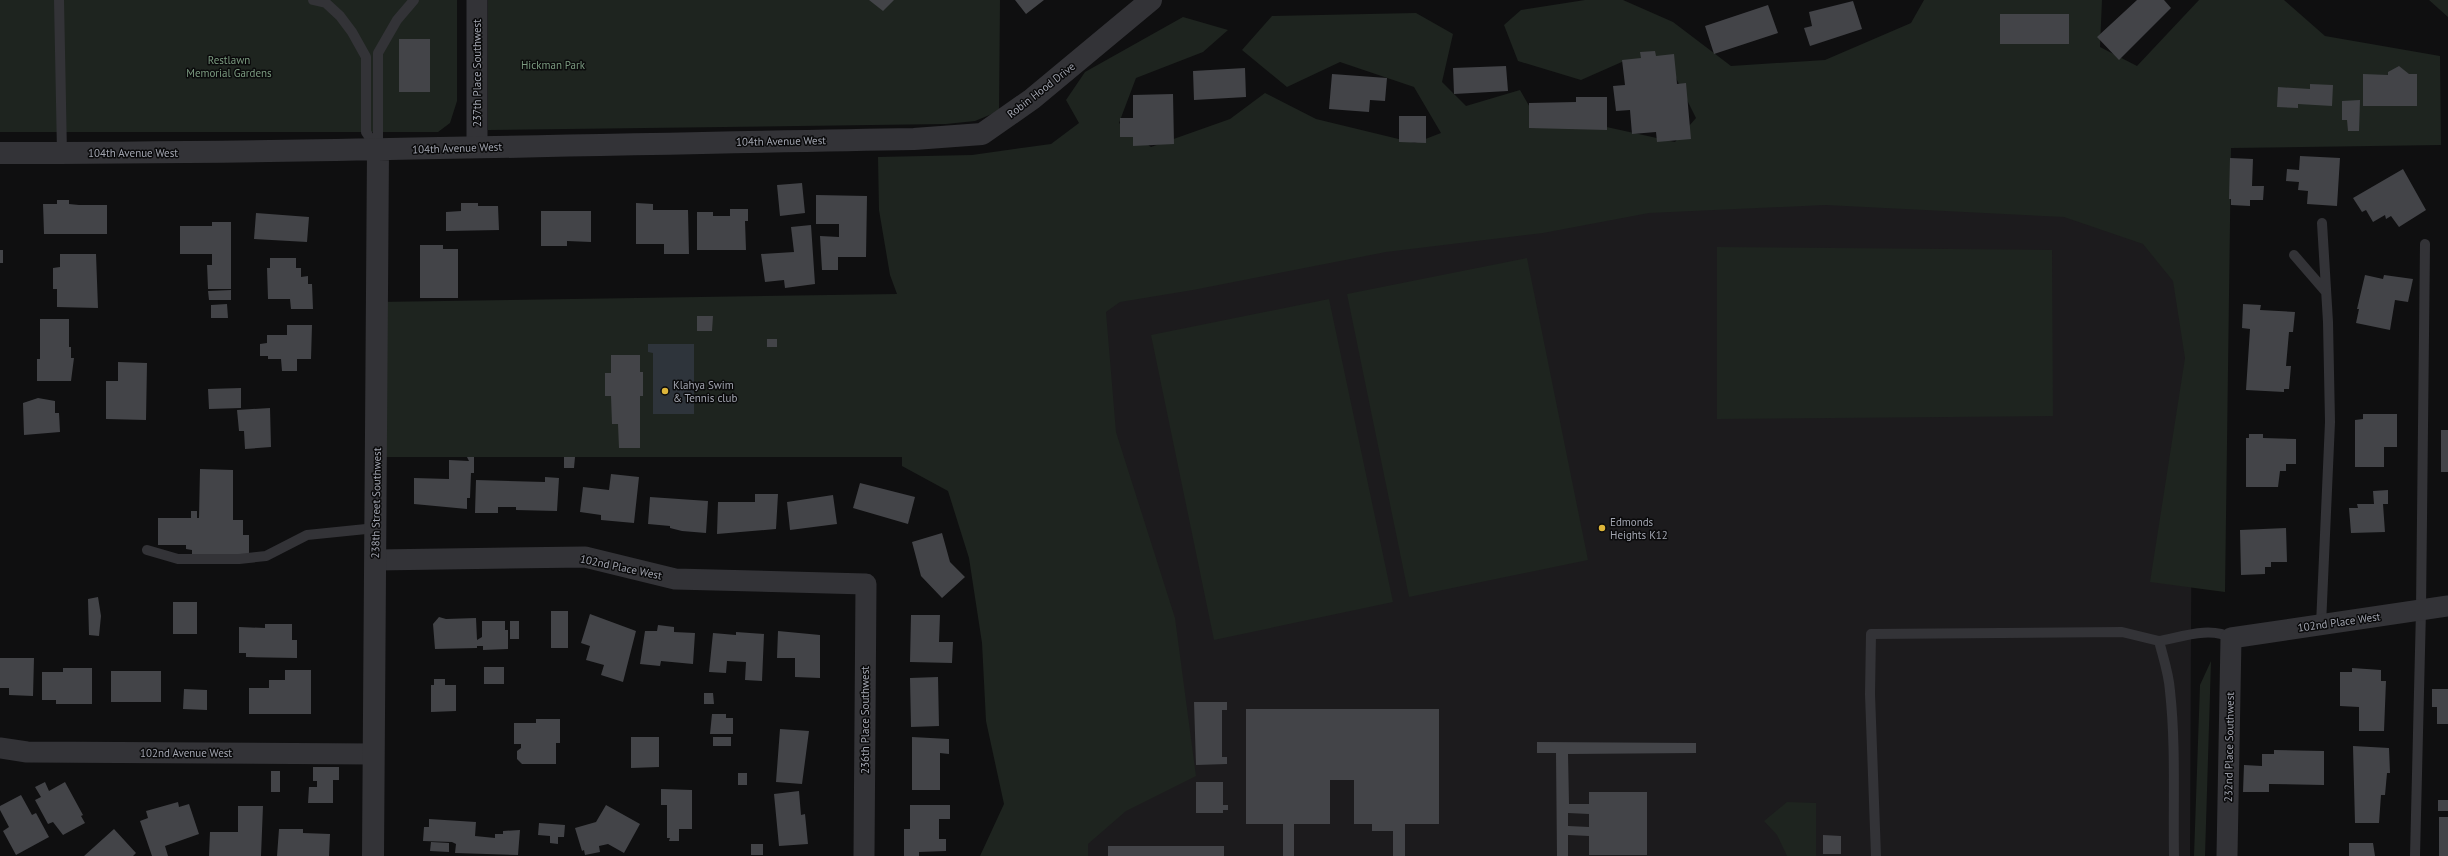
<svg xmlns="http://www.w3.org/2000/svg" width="2448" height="856" font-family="'PT Sans',sans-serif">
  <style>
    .built { fill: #1c1b1d }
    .green { fill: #1e241f }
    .water { fill: #2e343b }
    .building { fill: #434448; fill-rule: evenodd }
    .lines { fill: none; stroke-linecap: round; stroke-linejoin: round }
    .service { stroke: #333337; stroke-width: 10 }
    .minor { stroke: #333337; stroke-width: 21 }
    .tertiary { stroke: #333337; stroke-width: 22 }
    .poi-dot { fill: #ddb53a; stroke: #0a0a0b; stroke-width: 1.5 }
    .labels { text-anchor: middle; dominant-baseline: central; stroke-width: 3; stroke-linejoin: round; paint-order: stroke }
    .park-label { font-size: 11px; fill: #7a997f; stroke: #0a0a0b }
    .street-label { font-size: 11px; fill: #a2a5b0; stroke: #0a0a0b }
    .poi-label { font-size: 11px; fill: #a2a5b0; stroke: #0a0a0b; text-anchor: start }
  </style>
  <rect width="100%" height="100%" fill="#0f0f10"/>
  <path class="built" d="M1016 179 2193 201 2190 856H1007Z"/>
  <path class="green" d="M0 0H457V101L450 123 438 132H0Z
    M488 0H1000L999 111 975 121 946 124 488 130Z
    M1585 0H1623L1673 22 1731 66 1825 60 1911 23 1924 0H2102L2100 47 2137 66 2199 0H2284L2325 36 2440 56 2441 145 2231 148 2225 592 2150 582 2185 358 2173 281 2143 244 2064 217 1825 205 1649 213 1543 233 1386 252 1193 290 1120 302 1106 312 1116 432 1175 618 1196 776 1126 811 1088 844V856H980L1004 804 986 721 982 643 969 558 948 491 902 466V457H377V302L897 294 890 275 879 210 878 157 972 155 1051 144 1079 123 1066 100 1085 72 1183 17 1228 30 1203 52 1136 78 1119 123 1151 147 1230 119 1265 93 1316 119 1415 143 1441 133 1414 87 1340 62 1287 87 1242 50 1272 16 1416 13 1453 34 1442 82 1466 106 1520 90 1540 125 1602 126 1675 142 1696 118 1674 74 1624 61 1581 80 1518 61 1504 25 1521 10Z
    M2429 0H2448V17Z
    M1717 247 2052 250 2053 416 1717 419Z
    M1527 258 1588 560 1409 597 1347 294Z
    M1329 299 1393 602 1214 640 1151 335Z
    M2211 661 2205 856H2194L2200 685Z
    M1787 802 1816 803V856H1787L1777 835 1764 821Z"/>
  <path class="water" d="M648 344H694V414H653V353L648 352Z"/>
  <path class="building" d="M869 0H894L883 11Z
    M1015 0H1044L1026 14Z
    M2137 0H2164L2171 8 2119 60 2097 37Z
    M1853 1 1862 29 1810 46 1804 28 1812 26 1809 12Z
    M1768 5 1778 33 1714 54 1705 26Z
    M2000 14H2069V44H2000Z
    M399 39H430V92H399Z
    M1655 51 1656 56 1674 54 1677 84 1686 83 1691 139 1657 142 1656 132 1632 134 1630 110 1616 111 1613 86 1625 85 1622 60 1641 58 1640 52Z
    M1506 66 1508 91 1454 94 1453 68Z
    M2399 66 2409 74H2417V106H2363V74L2388 75V72Z
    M1245 68 1246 97 1194 100 1193 71Z
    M1332 74 1387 78 1385 101 1370 100 1369 112 1329 109Z
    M2310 84 2333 85 2332 106 2298 104V108L2277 107 2278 87 2310 89Z
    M1173 94 1174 144 1133 146V137H1120V118H1133V95Z
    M1576 97H1607V130L1529 128V103L1576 102Z
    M2360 100 2359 131H2348L2347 120H2342V101Z
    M1399 116H1426V143L1399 142Z
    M2300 156 2340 158 2337 206 2307 204 2308 191 2298 190 2299 182 2286 181 2287 169 2299 170Z
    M2230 158 2253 159 2252 186H2264L2263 200H2250V206L2231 205V199H2229Z
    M2403 169 2426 210 2399 227 2391 216 2386 219 2385 215 2373 222 2366 210 2362 212 2353 198Z
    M802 183 805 213 780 216 777 185Z
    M816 195 867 196 866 257H838V270H822L820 236 839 237V224H816Z
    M57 200H69V204L79 205H107V234H44L43 204H57Z
    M461 203H478V206H498L499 230 446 231V212L461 211Z
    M636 203 653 204V210H688L689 254H664V244H636Z
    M730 209H748V221H745L746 250H697V212H713V216H730Z
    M541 211H591V242L567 241V246H541Z
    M256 213 309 217 307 242 254 239Z
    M212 222H231V289H208L207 265H212V254H180V226H212Z
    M811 225 815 284 785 288 784 280 765 282 761 254 794 252 791 227Z
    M420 245H443V249H458V298H420Z
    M0 250H3V263H0Z
    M60 254H96L98 308 57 307V289H53V268L60 267Z
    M270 258H296V268H301V277L308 276V284H312L313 309H291L290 299H268L267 268H270Z
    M2365 275 2383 279 2384 275 2413 279 2408 302 2395 300 2390 330 2356 323 2359 309H2357Z
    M231 290V300H209L208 291Z
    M227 304 228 318H211V305Z
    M2243 304 2261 305 2260 310 2295 312 2293 332H2289L2286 366H2291L2289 389H2284V392L2246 390 2250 329 2242 328Z
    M697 316H713L712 331H697Z
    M40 319H69V347H71V358H74L71 381H37V359H40Z
    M287 325H312L311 359H297V371H282L281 359H268V356H260V344L267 343V335H287Z
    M767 339H777V347H767Z
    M611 355H640V372H643V396H640V448H619L618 424H612L611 396H605V373H611Z
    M118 362 147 363 146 420 106 419V381H118Z
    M241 388V408L209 409 208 389Z
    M38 398 55 401V413H59L60 432 24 435 23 403Z
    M270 408 271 447 245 449 244 431H239L237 410Z
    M2363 414H2397V447H2384V467H2355V420L2363 419Z
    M2441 430H2448V472H2441Z
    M2249 434H2263V438L2296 439V464H2286V471H2280L2278 487H2246V438H2249Z
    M467 457H474V473H471L470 498H467V509L414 504V478L449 479V460L469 461Z
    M564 457H575L574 468H564Z
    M200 469 233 470V520H243V535H249V557H192V550L186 549V545H158V518H191V511H197V518H199Z
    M611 474 639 477 634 523 601 520V515L580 512 583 487 609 490Z
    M545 477 559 478 557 511 516 510V507H498V513H475L476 480 545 482Z
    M860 483 915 497 908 524 853 508Z
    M2388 490V504H2383L2385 532 2351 533 2349 508H2358L2357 504H2374L2373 491Z
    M755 494H778L776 529 717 534 718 502H755Z
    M833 495 837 524 790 530 787 502Z
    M650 497 708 501 706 533 682 531 670 528V526L648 524Z
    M2286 528 2287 562H2271V567H2265V574L2241 575 2240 530Z
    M942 533 950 562 965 577 942 598 921 576 912 542Z
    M98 597 101 616 99 636 89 635 88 599Z
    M173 602H197V634H173Z
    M551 611H568V648H551Z
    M590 614 636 631 623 682 601 675 604 665 586 660 590 646 581 643Z
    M911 615H940L939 642H953L952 663 910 662Z
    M439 617 446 619 476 618 477 640 482 637V621H505V630H508V649L483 650V646H477V648L435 649 433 624Z
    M510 621H519V639H510Z
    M265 624H292V640H297V658L246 657V653H239V627L265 628Z
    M658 625 674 627V632L695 633 693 664 661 661 660 666 640 664 645 631H657Z
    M778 631 820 635V678L795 677V658H777Z
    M736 632 764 634 762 681 745 680 746 662 727 661 726 673 709 672 713 633 736 635Z
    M0 658H34L33 696 9 695V688H0Z
    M484 667H504V684H484Z
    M63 668H92V704H56V700H42V672H63Z
    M2352 668 2381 670V681H2386L2384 731H2359V707L2340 706V672H2352Z
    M285 670H311V714H249V688H269V680H285Z
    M111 671H161V702H111Z
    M938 677 939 726 911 727 910 678Z
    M434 679H445V685H456V711L431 712V685H434Z
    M184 689 207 690V710L183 709Z
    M2432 689H2448V724H2437V707H2432Z
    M704 693H713L714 704H704Z
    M1194 702H1227V710H1222V757H1227V764L1196 765Z
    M1246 709H1439V824H1405V856H1393V831H1372V824H1354V780H1330V824H1294V856H1283V824H1246Z
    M712 714H726V718H733V734H710Z
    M536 719H560V743H556V764H522L517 759V751L521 748V744H514V723H536Z
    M780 729 809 731 802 784 776 782Z
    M631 737H659V767L631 768Z
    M713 737H731V746H713Z
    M912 737 949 739V754L940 753V790H912Z
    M1537 742 1696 743V753L1568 754 1569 804H1589V792H1647V855H1589V836L1568 835V856H1557L1556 753H1537ZM1568 813 1589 814V827L1568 826Z
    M2353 746 2389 748 2390 773H2387L2385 795H2381L2379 823H2355Z
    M2274 750 2324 751V785L2269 784V792H2243L2244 765 2262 766V754H2274Z
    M313 767H339V780H333V803H308L309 787H317V781H313Z
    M271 771H280V792H271Z
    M738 773H747V785H738Z
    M45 782 49 791 65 782 83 815 81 816 85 823 63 835 53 822 48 824 35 800 41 797 35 787Z
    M1196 782H1223V805H1228V810H1223V813H1196Z
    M661 789 692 790V829H679V841H669L670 838H667V805H661Z
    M799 791 801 815 805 814 808 844 779 846 774 794Z
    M21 795 32 815 36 813 49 837 16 855 3 831 9 827 0 810V806Z
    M2438 800H2448V811H2438Z
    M178 802 179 807 189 804 199 834 165 846 168 856H152L140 821 148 818 146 811Z
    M606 805 640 824 624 853 608 844 599 846 600 852 585 855 584 850 582 851 575 828 596 822Z
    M910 805H950V819H939V839H946V851L919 852V856H904V829H910Z
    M238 806H263L261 856H209L210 832H238Z
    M2439 817H2448V856H2439Z
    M429 819 476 822 475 836 495 838V834H503V831L520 830 518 855 455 853 456 844 452 842 423 841 424 827H429Z
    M539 823 565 825 564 837H558V844L550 843V836L538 835Z
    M114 829 136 853 133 856H84Z
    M279 829H303V833L330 834 329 856H277Z
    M1823 835 1841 836V854H1823Z
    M431 842 449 843V852L430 851Z
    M2349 843H2373L2375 856H2349Z
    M751 844H763V855H751Z
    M1108 846H1224V856H1108Z"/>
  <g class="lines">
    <path class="service" d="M59 0 62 153
      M313 0 326 3 340 16 352 32 366 57V132L377 149
      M378 151V53L397 20 414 0
      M2294 255 2326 292
      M147 550 178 559H239L266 556 307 535 376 528
      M2321 625 2330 422 2328 322 2322 223
      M2159 641C2181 637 2211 626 2231 638
      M1876 856 1870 694 1871 634 2122 632 2159 641C2163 657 2169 674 2170 691 2176 746 2173 801 2174 856
      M2415 856 2421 610 2425 244"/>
    <path class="minor" d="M477 0V147
      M376 560 585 557 675 579 866 584 864 856
      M0 748 27 752 373 754
      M2227 856 2231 638 2448 606"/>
    <path class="tertiary" d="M0 153C305 153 610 144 914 139L982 134 1032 99 1151 0
      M373 856 378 151"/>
  </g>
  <g class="poi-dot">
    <circle cx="665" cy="391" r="4"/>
    <circle cx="1602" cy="528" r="4"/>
  </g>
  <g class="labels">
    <g class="park-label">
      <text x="229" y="60">Restlawn<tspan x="229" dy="13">Memorial Gardens</tspan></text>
      <text x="553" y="65">Hickman Park</text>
    </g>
    <g class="street-label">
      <text transform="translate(477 73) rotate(-90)">237th Place Southwest</text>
      <text transform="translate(1041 90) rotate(-38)">Robin Hood Drive</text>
      <text transform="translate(781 141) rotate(-1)">104th Avenue West</text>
      <text transform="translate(457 148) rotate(-2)">104th Avenue West</text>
      <text x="133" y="153">104th Avenue West</text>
      <text transform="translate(376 503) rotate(-89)">238th Street Southwest</text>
      <text transform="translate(621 567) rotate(12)">102nd Place West</text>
      <text transform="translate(2339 622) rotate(-8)">102nd Place West</text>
      <text transform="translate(865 720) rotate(-90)">236th Place Southwest</text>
      <text transform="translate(2229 747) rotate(-89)">232nd Place Southwest</text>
      <text x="186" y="753">102nd Avenue West</text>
    </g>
    <g class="poi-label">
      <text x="673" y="385">Klahya Swim<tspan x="673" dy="13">&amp; Tennis club</tspan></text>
      <text x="1610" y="522">Edmonds<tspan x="1610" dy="13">Heights K12</tspan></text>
    </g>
  </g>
</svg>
